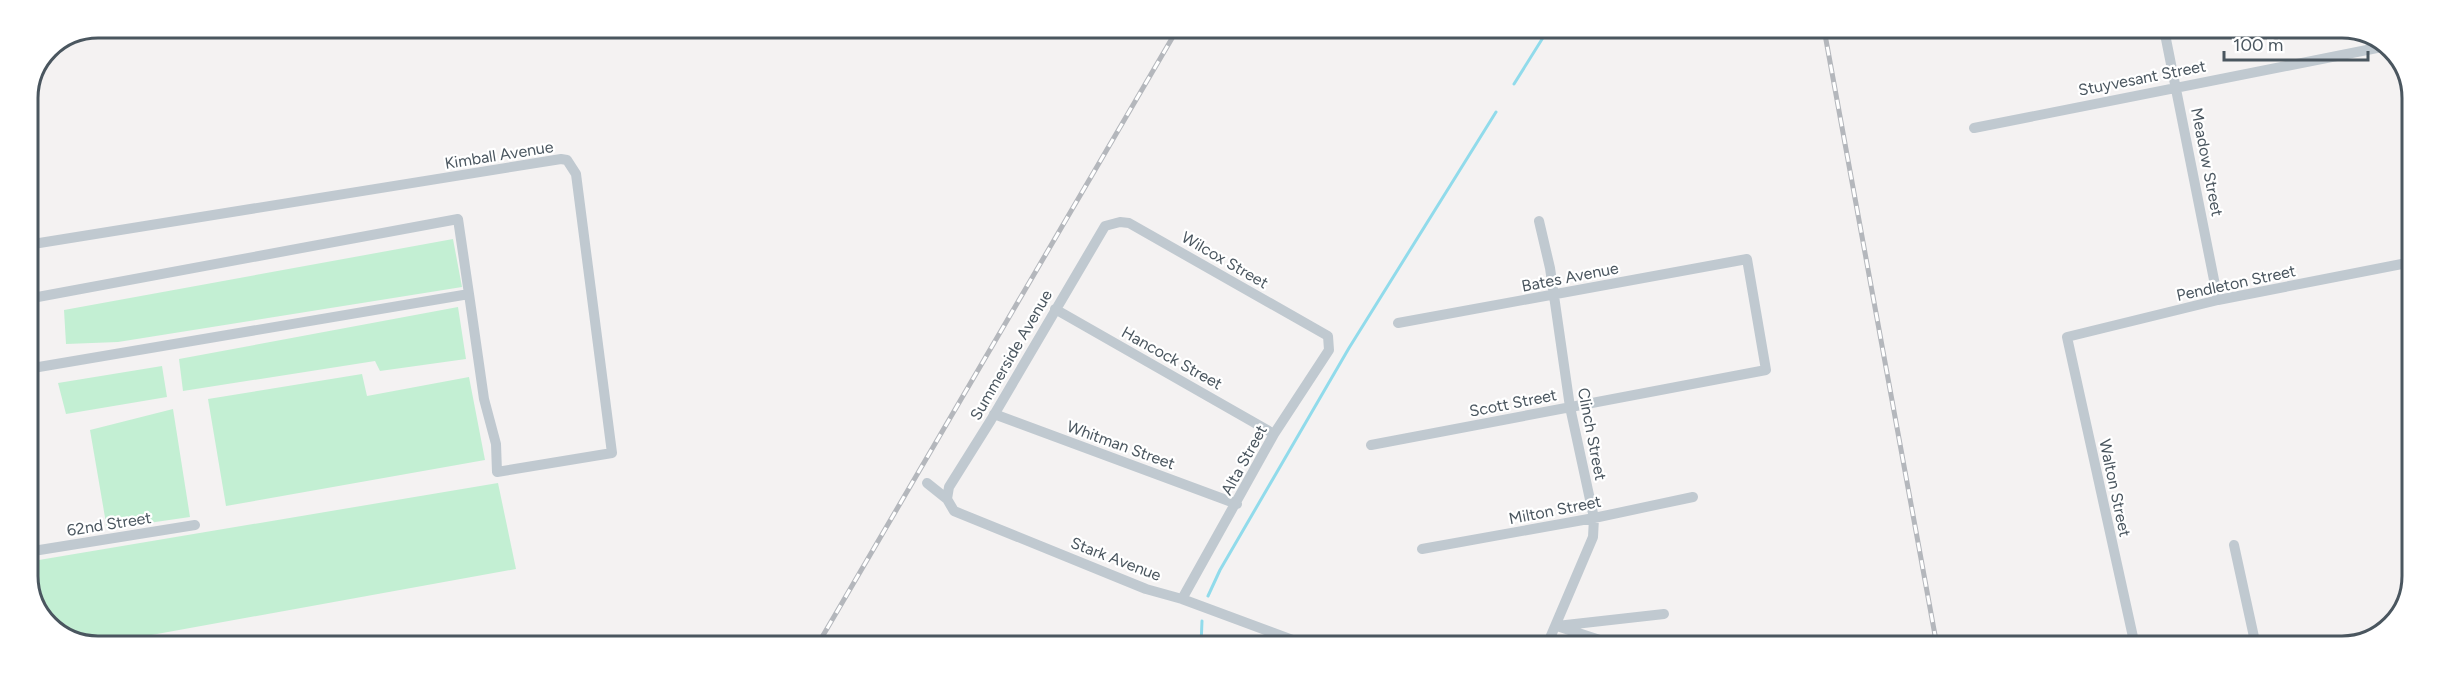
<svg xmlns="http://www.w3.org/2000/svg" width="2440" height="673" font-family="Figtree,sans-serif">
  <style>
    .green { fill: #c3efd3 }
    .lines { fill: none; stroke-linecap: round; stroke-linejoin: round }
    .stream { stroke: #91dbeb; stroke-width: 3 }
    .minor { stroke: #c0c9d0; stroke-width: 10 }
    .rail-casing { stroke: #b4b7bc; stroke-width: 5 }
    .rail { stroke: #fff; stroke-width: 3; stroke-dasharray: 9; stroke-linecap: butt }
    .labels { text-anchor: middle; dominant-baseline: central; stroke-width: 4.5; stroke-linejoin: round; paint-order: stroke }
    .street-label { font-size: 16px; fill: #4a565f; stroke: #fff }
    .rim { fill: none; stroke: #4a565f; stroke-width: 3 }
  </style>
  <rect width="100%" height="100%" fill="#f4f2f2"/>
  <path class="green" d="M453 239 462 287 118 342 66 344 64 310Z
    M458 307 466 359 380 371 375 361 183 391 179 359Z
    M162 366 167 397 66 414 58 383Z
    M362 374 367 396 469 377 485 460 226 506 208 399Z
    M173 409 190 517 107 529 90 430Z
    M498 483 516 569 102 644H79L44 622 27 581V562Z"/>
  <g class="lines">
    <path class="stream" d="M1514 84 1549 28
      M1208 596 1220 570 1349 348 1496 112
      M1201 645 1202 621"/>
    <path class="minor" d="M2164 29 2218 300
      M1974 128 2387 46
      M1539 221 1550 268 1570 407 1594 518 1593 537 1547 645
      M27 245 561 159 567 160 576 174 612 453 497 472 496 444 484 399 469 294 27 369
      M27 299 458 219 469 294
      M1055 309 1274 434
      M994 414 1237 504
      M1371 445 1766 370 1747 259 1398 323
      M927 483 947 499 954 511 1146 589 1182 599 1306 645
      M947 499 949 487 991 420 1105 226 1120 222 1129 223 1328 336 1329 350 1274 434 1182 599
      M2234 545 2256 646
      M1422 549 1594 518 1693 497
      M27 552 195 525
      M1557 626 1664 614
      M1560 627 1615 645
      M1786 645 1787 644
      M2135 646 2067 337 2218 300 2412 262"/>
    <defs>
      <path id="rail" d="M1824 29 1937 646
        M818 644 1178 28"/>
    </defs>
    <use href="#rail" class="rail-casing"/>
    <use href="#rail" class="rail"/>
  </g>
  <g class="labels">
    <g class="street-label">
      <text transform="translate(2142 78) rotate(-11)">Stuyvesant Street</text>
      <text transform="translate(499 155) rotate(-9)">Kimball Avenue</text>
      <text transform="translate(2207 162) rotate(79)">Meadow Street</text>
      <text transform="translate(1225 260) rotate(30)">Wilcox Street</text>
      <text transform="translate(1570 277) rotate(-11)">Bates Avenue</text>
      <text transform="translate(2236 283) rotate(-12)">Pendleton Street</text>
      <text transform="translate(1011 355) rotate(-60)">Summerside Avenue</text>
      <text transform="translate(1172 358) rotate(29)">Hancock Street</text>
      <text transform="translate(1513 403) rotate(-11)">Scott Street</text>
      <text transform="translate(1592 434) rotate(79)">Clinch Street</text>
      <text transform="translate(1121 445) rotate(20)">Whitman Street</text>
      <text transform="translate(1244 460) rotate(-61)">Alta Street</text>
      <text transform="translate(2115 488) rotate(78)">Walton Street</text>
      <text transform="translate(1555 510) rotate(-11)">Milton Street</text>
      <text transform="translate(109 524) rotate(-9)">62nd Street</text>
      <text transform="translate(1116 559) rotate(21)">Stark Avenue</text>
    </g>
  </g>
  <path d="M0 0H2440V673H0ZM98 38H2342A60 60 0 0 1 2402 98V576A60 60 0 0 1 2342 636H98A60 60 0 0 1 38 576V98A60 60 0 0 1 98 38Z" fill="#fff" fill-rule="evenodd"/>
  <path class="rim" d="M98 38H2342A60 60 0 0 1 2402 98V576A60 60 0 0 1 2342 636H98A60 60 0 0 1 38 576V98A60 60 0 0 1 98 38Z"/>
  <path d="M2224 51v9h144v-9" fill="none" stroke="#4a565f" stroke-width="3"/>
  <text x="2233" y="51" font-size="18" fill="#4a565f" stroke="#ffffff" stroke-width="4.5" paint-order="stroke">100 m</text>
</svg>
